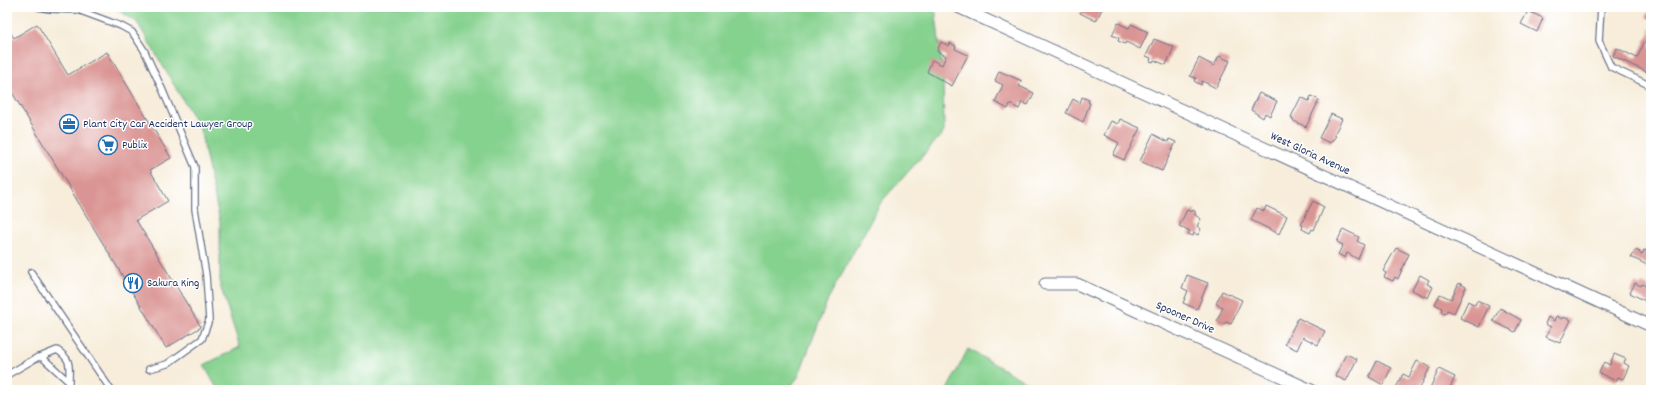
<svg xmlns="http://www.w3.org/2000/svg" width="1658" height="397" font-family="Dekko,sans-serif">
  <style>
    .green { fill: #85d18e; stroke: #508076 }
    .building { fill: #da9493 }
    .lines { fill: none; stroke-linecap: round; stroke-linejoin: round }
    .lane-casing { stroke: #687289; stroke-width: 8 }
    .street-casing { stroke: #687289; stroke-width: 13 }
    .lane { stroke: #fff; stroke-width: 5.5 }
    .street { stroke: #fff; stroke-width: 11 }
    .labels { text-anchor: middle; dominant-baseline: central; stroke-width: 3; stroke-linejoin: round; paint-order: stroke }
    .poi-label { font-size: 12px; fill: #1b2f5e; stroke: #fff; text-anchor: start }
    .street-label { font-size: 12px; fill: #1b2f5e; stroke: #fff }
  </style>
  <rect width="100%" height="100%" fill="#fff"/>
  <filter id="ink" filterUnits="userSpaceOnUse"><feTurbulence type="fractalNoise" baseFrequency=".025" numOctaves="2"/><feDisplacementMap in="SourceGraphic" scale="8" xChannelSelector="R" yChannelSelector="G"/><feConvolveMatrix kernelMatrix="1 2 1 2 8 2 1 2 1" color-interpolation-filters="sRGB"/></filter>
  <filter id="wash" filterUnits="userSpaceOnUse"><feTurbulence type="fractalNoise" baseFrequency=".012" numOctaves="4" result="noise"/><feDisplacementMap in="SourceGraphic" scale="16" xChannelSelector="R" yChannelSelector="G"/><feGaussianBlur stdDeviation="0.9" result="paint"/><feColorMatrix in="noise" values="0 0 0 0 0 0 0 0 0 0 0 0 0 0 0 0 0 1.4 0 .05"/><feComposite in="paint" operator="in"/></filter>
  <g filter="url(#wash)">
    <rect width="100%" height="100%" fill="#f7edda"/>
    <path class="green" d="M113 7H935L943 74 944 132 881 202 828 299 798 377 788 390H218L204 365 240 347 220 285V222L200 129 137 22Z
      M968 349 1040 390H947Z"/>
    <g id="blocks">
      <path class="building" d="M1073 7H1103L1096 21 1080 13 1081 11Z
        M1651 7V19L1646 17Z
        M1528 11 1543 18 1537 32 1521 24Z
        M1118 23 1129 28 1131 24 1148 32 1140 49 1126 42 1125 44 1118 41 1119 38 1112 35Z
        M37 24 68 75 107 52 171 158 150 170 168 201 136 220 201 327 166 348 7 84V27L14 38Z
        M1651 28V74L1613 56 1617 48 1637 58Z
        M1154 39 1174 47 1166 65 1154 60 1153 62 1150 61 1151 58 1146 56Z
        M941 42 949 46 950 43 956 46 955 49 968 55 952 86 927 72 932 60 942 65 946 56 937 51Z
        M1219 56 1230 61 1216 88 1202 81 1201 85 1194 81 1196 78 1190 76 1199 58 1214 66Z
        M999 71 1022 81 1019 86 1034 93 1028 105 1022 102 1019 109 1010 104 1008 109 995 102 1003 85 995 81Z
        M1259 93 1277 101 1270 116 1265 113 1263 118 1251 110Z
        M1311 96 1319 100 1306 127 1292 120 1293 118 1291 117 1301 97 1309 101Z
        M1082 97 1089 100 1088 102 1090 103 1083 122 1066 113 1073 99 1080 103Z
        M1331 114 1342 119 1334 135 1336 136 1330 143 1319 138Z
        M1120 119 1140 128 1124 160 1113 155 1119 143 1104 135 1111 121 1118 124Z
        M1153 134 1168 142 1169 139 1176 142 1162 171 1140 161Z
        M1313 201 1324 207 1314 230 1312 229 1310 233 1302 229 1303 225 1301 224Z
        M1266 206 1287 216 1279 234 1251 220 1257 208 1264 211Z
        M1187 210 1192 212 1193 210 1195 211V215L1201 219 1197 226 1201 229 1198 235 1194 233 1193 236 1188 234 1190 231 1179 226Z
        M1343 229 1359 237 1357 241 1364 245 1358 259 1347 253 1345 258 1338 254 1343 245 1337 242Z
        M1396 248 1409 254 1398 279 1395 277 1393 281 1384 277 1386 273 1383 271Z
        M1635 250 1640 252V254L1642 255 1644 250 1651 253V267L1631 257Z
        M1187 275 1208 283 1197 309 1183 303 1188 291 1182 288Z
        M1420 275 1429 280 1427 284 1433 287 1428 298 1412 290Z
        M1459 283 1466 287 1454 313 1447 310 1445 314 1441 312 1442 308 1435 304 1440 294 1451 299Z
        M1635 283 1641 286 1642 284 1651 288V304L1630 293Z
        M1222 291 1242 300 1231 324 1226 322 1224 324 1217 321 1223 307 1216 304Z
        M1477 300 1489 306 1479 327 1460 318 1468 301 1475 305Z
        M1500 308 1521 320 1515 332 1493 321Z
        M1556 316 1562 319 1563 317 1571 320 1560 343 1546 337 1551 327 1545 324 1548 317 1554 321Z
        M1298 318 1325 331 1318 345 1303 337 1297 350 1285 344Z
        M1346 354 1357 359 1346 381 1335 376Z
        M1614 354 1626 359 1624 363 1629 366 1623 379 1618 377 1616 381 1599 373 1604 362 1610 365Z
        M1377 361 1391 368 1383 385 1369 377Z
        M1417 361 1430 367 1419 390H1400L1396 388 1403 374 1409 377Z
        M1439 369 1455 377 1449 390H1429Z"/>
    </g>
  </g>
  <g filter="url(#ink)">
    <use href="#blocks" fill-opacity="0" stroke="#687289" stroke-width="1"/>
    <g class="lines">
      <defs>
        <path id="lane" d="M38 7 49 9 78 10 121 26 132 32 144 50 163 91 195 167V209L206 275 209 320 202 339 167 364 149 369
          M1601 7 1599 41 1611 67 1651 86
          M31 272 111 390
          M40 357 57 350C72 360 69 365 69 382
          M7 375 38 357 43 358 69 382 67 390"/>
        <path id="street" d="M958 7 1651 326
          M1045 284H1077L1311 390"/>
      </defs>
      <use href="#lane" class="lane-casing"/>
      <use href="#street" class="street-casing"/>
      <use href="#lane" class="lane"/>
      <use href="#street" class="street"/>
    </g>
  </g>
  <defs>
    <symbol id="office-ring" viewBox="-11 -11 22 22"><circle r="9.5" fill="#fff" stroke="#1f6fb2" stroke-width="1.5"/><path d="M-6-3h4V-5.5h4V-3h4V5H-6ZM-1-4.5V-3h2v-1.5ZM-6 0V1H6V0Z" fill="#1f6fb2"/></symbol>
    <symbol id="supermarket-ring" viewBox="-11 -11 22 22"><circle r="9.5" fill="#fff" stroke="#1f6fb2" stroke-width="1.5"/><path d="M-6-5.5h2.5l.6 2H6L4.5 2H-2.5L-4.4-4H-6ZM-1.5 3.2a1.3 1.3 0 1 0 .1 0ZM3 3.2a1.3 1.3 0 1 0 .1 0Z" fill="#1f6fb2"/></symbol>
    <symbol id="restaurant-ring" viewBox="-11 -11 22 22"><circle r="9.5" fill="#fff" stroke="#1f6fb2" stroke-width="1.5"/><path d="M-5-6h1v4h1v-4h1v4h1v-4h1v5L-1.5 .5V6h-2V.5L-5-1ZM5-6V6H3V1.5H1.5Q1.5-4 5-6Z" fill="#1f6fb2"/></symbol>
  </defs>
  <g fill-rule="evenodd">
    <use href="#office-ring" x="58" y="113" width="22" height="22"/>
    <use href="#supermarket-ring" x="97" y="134" width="22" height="22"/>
    <use href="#restaurant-ring" x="122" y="272" width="22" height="22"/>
  </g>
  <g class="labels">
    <g class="poi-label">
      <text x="83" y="124">Plant City Car Accident Lawyer Group</text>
      <text x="122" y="145">Publix</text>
      <text x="147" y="283">Sakura King</text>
    </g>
    <g class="street-label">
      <text transform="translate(1310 154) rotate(25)">West Gloria Avenue</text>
      <text transform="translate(1185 318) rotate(24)">Spooner Drive</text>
    </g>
  </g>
  <rect width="1658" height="397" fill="none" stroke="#fff" stroke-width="24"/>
</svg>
